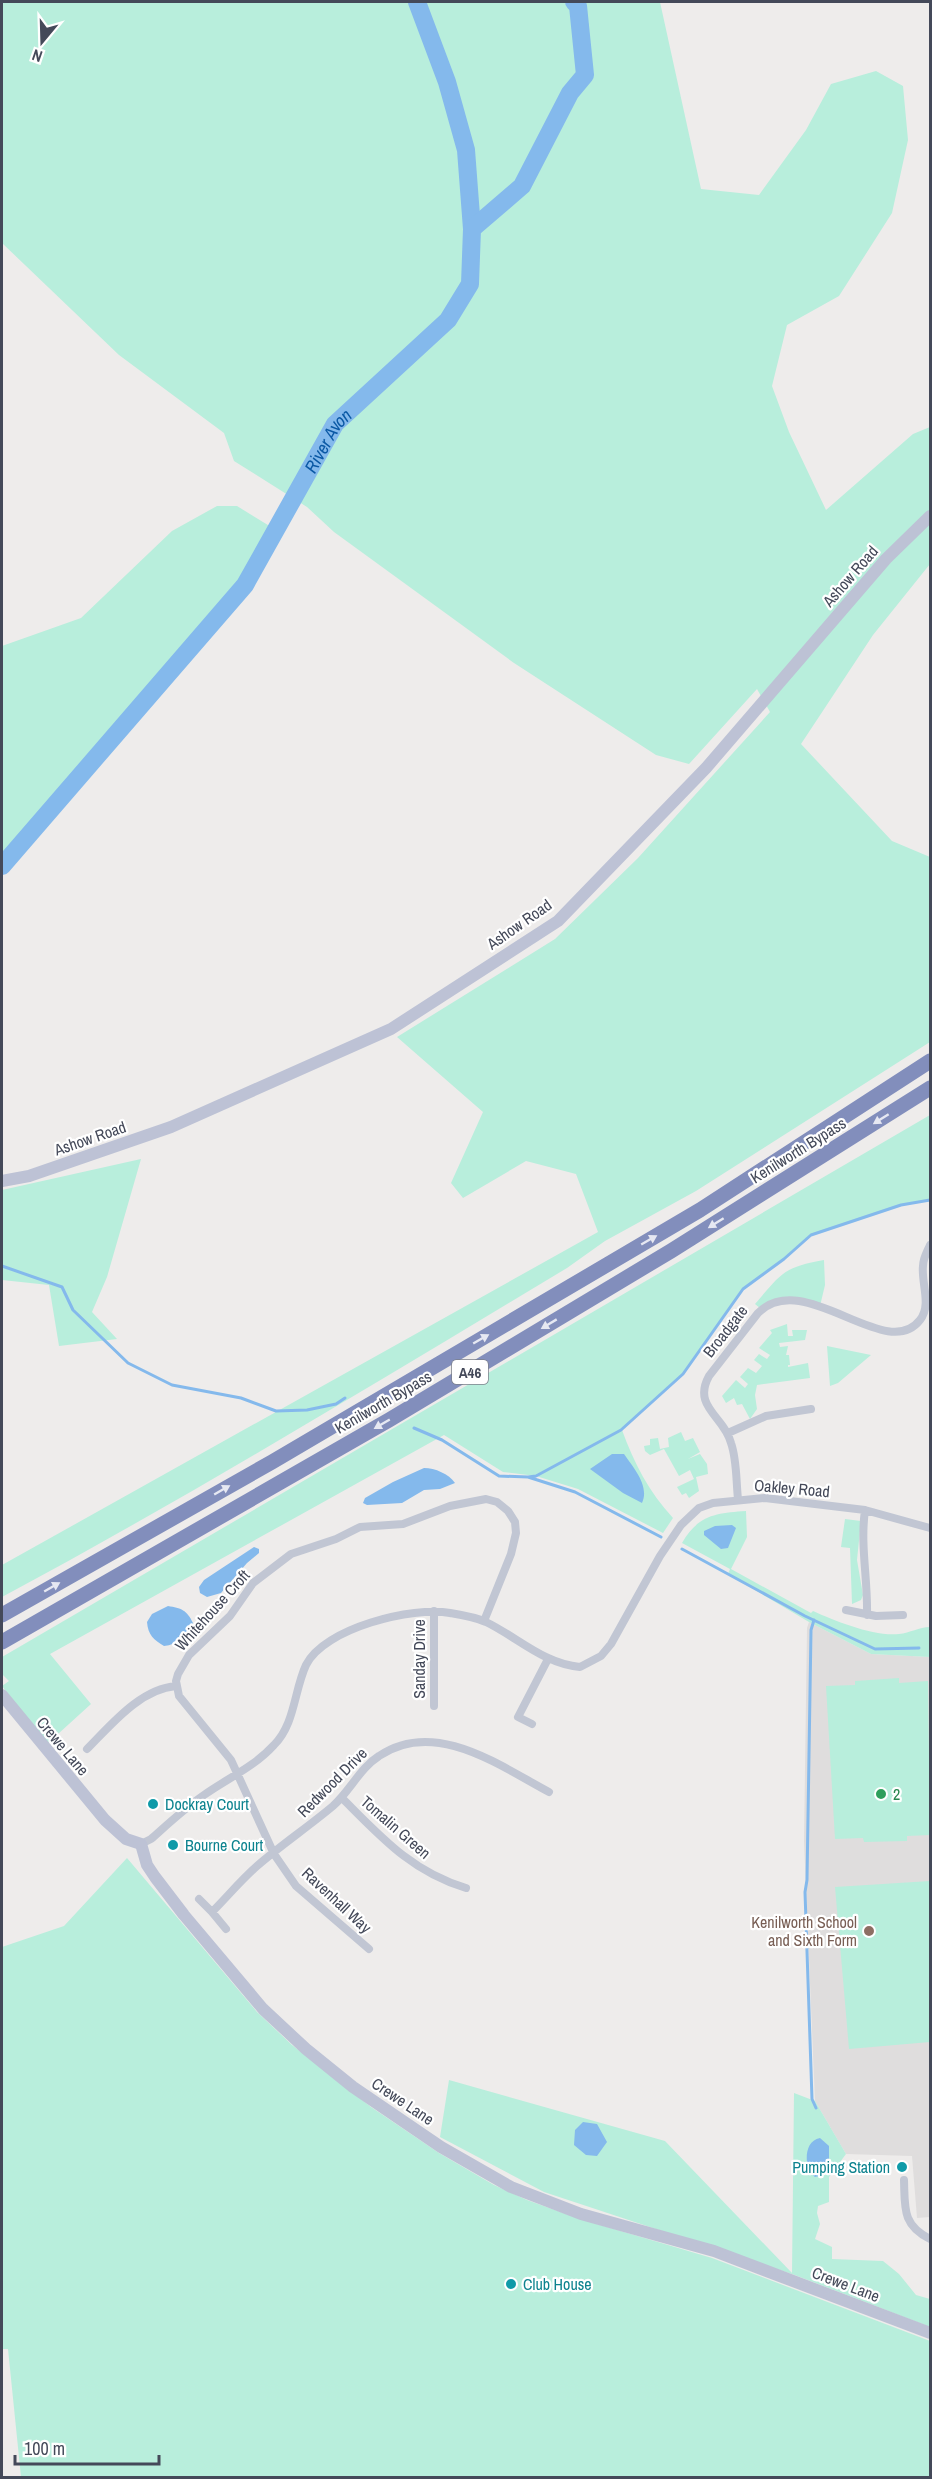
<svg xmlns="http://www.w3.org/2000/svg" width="932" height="2479" font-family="'Archivo Narrow',sans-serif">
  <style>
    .education { fill: #dfdddd }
    .green { fill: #b8eedc }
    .water { fill: #84b9ec }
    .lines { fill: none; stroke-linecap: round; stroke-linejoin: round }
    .stream { stroke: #84b9ec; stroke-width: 3 }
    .river { stroke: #84b9ec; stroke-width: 18 }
    .street { stroke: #c1c6d3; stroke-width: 8 }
    .secondary { stroke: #bdc2d5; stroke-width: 12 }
    .highway { stroke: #828ebc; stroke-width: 15 }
    .oneway { fill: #e6e8f2 }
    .leisure-dot { fill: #2e9e5b; stroke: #fff; stroke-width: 2 }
    .culture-dot { fill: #0f9aa8; stroke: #fff; stroke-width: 2 }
    .education-dot { fill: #8d6e63; stroke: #fff; stroke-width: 2 }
    .labels { text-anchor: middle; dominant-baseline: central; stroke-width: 4.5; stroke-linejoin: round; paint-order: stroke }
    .shield { fill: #fff; stroke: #7c808b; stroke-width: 1.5 }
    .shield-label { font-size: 15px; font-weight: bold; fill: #444959 }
    .street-label { font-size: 16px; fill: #444959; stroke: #fff }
    .leisure-label { font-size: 16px; fill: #27864d; stroke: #fff; text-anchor: start }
    .culture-label { font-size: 16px; fill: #0d838f; stroke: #fff; text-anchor: start }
    .education-label { font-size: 16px; fill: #785e54; stroke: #fff; text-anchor: end }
    .water-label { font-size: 18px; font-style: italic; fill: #0b59a5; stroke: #fff }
  </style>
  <rect width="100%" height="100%" fill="#eeeceb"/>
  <path class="education" d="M809 1622 871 1654 930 1657V2217L917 2218 912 2156 846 2154 815 2101 804 1841 807 1628Z"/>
  <path class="green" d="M2 2H564L570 8 581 40 578 7 574 2H660L701 189 759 195 806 130 831 84 876 71 903 86 908 140 892 213 839 296 787 325 772 386 789 432 826 510 913 434 930 427V564L873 635 801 744 892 841 930 857V1042L696 1191 605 1241 567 1268C380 1380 194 1494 2 1597V1565L598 1232 576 1174 526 1161 463 1198 451 1183 483 1112 397 1037 555 939 638 858 770 712 757 689 689 764 656 755 514 663 334 532 307 507 234 461 224 433 119 355 2 243Z
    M217 506H237L276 530 245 585 2 866V646L81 618 172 531Z
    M930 1115V1200L901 1205 811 1235 784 1259 743 1289 683 1374 622 1430C634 1463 649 1492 673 1518L663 1533 578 1489 536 1476 503 1472 444 1435 50 1654 91 1704 47 1744 2 1686 9 1681 2 1674V1657Z
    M141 1159 107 1277 92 1312 117 1339 59 1346 49 1285 2 1280V1190Z
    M824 1260 825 1285 820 1306 792 1301 761 1309 755 1304C781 1274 783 1267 824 1260Z
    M787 1324 788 1336H793L792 1330H807L805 1340 779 1343 780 1347 788 1346 786 1355H789L790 1365H788V1367L808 1363 810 1378 757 1385 755 1395 757 1409 750 1419 742 1404 737 1405 734 1398 726 1403 722 1396 736 1380 745 1388 748 1384 740 1377 748 1368 756 1373 762 1366 754 1360 759 1354 767 1359 770 1355 759 1348 772 1333 770 1330Z
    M827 1346 871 1355 838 1383 830 1386Z
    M681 1432 685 1441 693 1438 700 1452 688 1459 700 1454 707 1464 708 1474 696 1477 699 1491 689 1498 686 1493 682 1495 677 1487 694 1479 690 1470 679 1476 664 1449 650 1455 645 1451 644 1446 650 1445V1439L658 1438 660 1449 669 1447 668 1438Z
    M746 1511 747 1537 731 1569 811 1613 813 1611C835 1621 875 1637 899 1634 910 1633 919 1627 930 1627V1657L871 1654 809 1622 728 1574 730 1569 682 1543C698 1515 716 1513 746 1511Z
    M845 1519 861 1521 857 1560 863 1595 861 1600 852 1604 850 1548 841 1547Z
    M899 1678V1683L928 1681 930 1835 907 1836V1841L864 1842 863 1838 835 1839 826 1686 855 1685V1681Z
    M127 1858 257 2012 292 2045 371 2107 439 2153 494 2185 527 2200 580 2219 712 2258 930 2341V2477H21L8 2349H2V1947L64 1926Z
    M930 1881V2042L849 2049 835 1887Z
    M449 2080 665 2141 792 2273 794 2093 815 2101 846 2154 829 2177V2202L818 2206 817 2213 820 2224 815 2239 832 2247V2259L883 2261 899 2274 916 2295 930 2299V2333L925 2325 792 2274 544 2192 440 2137Z"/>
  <path class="water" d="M612 1454H624C633 1467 650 1486 642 1503L623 1493 590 1469Z
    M424 1468C435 1468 449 1474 455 1483L440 1489 424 1490 402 1503 367 1505 363 1503 365 1498 393 1482Z
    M732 1525 736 1528 728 1548 721 1549 704 1535V1531L715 1526Z
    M254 1547 259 1549V1553L247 1563 221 1593 207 1597 200 1593 199 1587 204 1580Z
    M168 1606C181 1608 187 1610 193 1623 187 1634 178 1645 164 1646 154 1640 148 1635 147 1622L152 1614Z
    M583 2122 597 2124 607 2142 597 2156 586 2155 574 2145 575 2130Z
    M820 2138 829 2146V2160L823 2175 815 2177 809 2172C805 2160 805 2141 820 2138Z"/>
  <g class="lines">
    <path class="stream" d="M2 1266 62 1287 73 1310 128 1363 172 1385 241 1398 276 1411 307 1410 336 1404 345 1398
      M414 1428 442 1440 499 1476 528 1477 575 1492 661 1537
      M528 1477 536 1476 621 1430 683 1374 743 1289 784 1259 811 1235 901 1205 930 1200
      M682 1549 805 1616 875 1649 919 1648
      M814 1620 811 1630 807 1880 805 1892 812 2099 816 2108"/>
    <g class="river">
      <path d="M417 2 447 82 466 150 472 229"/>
      <path id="s1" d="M2 866 245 585 335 424 448 320 470 284 472 229 522 186 570 93 585 75 578 6 574 2"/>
    </g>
    <path class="street" d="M728 1433 766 1416 811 1409
      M738 1499C736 1481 737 1460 731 1443 724 1416 692 1407 709 1376L758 1313C804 1267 886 1364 920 1320 932 1305 921 1283 923 1266 923 1258 927 1252 930 1245
      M865 1510C860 1546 868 1579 867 1615
      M846 1610 876 1616 903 1615
      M434 1611V1706
      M532 1724 518 1717 548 1659
      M87 1749C111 1725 140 1689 176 1686
      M342 1798C381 1837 412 1872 466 1888
      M141 1844 151 1839C168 1824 185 1808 204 1795 228 1778 254 1767 274 1745 295 1724 294 1691 306 1665 324 1628 413 1606 450 1613 462 1615 475 1617 486 1622 517 1637 544 1664 580 1667L601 1656 611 1644 660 1556 681 1525 699 1508 713 1503 765 1498 865 1510 930 1528
      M199 1899 212 1912
      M226 1929 212 1912C227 1897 241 1880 257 1866 281 1845 308 1827 333 1806 350 1791 360 1768 379 1756 435 1718 500 1766 549 1792
      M369 1949 296 1886 274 1854 231 1760 179 1696 176 1681 178 1674 189 1655 230 1616 253 1583 291 1554 336 1539 360 1527 403 1524 450 1506 486 1499 497 1502 508 1511 515 1522 516 1533 511 1554 484 1621
      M904 2180C905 2208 902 2225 930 2239"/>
    <path class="secondary" d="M2 1181 29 1176 171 1127 391 1029 558 921 706 768 886 559 930 516
      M2 1695 105 1820 126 1839 141 1844 147 1865 155 1877 184 1915 263 2009 306 2049 353 2087 441 2147 511 2187 581 2214 714 2251 930 2333"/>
    <path class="highway" d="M2 1615 272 1462 700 1210 930 1061
      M2 1642 389 1420 671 1251 930 1088"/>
  </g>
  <defs><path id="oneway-solid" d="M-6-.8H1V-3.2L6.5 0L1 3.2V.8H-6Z" transform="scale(1.5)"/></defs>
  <g class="oneway">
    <use href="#oneway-solid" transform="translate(881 1119) rotate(148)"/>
    <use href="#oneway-solid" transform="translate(716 1223) rotate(148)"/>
    <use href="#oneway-solid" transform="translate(649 1240) rotate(-30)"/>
    <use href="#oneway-solid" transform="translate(549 1324) rotate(149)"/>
    <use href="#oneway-solid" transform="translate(481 1339) rotate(-30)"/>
    <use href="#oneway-solid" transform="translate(382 1424) rotate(150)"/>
    <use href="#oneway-solid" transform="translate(222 1490) rotate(-30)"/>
    <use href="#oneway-solid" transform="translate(52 1587) rotate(-30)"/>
  </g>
  <circle class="leisure-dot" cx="881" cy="1794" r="6"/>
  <g class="culture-dot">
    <circle cx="153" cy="1804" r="6"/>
    <circle cx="173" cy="1845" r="6"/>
    <circle cx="902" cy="2167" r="6"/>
    <circle cx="511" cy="2284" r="6"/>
  </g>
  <circle class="education-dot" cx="869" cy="1931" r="6"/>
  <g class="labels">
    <rect class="shield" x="452" y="1360" width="36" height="24" rx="4.5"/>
    <g class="shield-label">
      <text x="470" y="1372">A46</text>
    </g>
    <g class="street-label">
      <text transform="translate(850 576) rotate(-49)">Ashow Road</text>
      <text transform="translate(519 924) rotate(-35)">Ashow Road</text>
      <text transform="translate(90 1138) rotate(-19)">Ashow Road</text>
      <text transform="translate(798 1150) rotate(-32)">Kenilworth Bypass</text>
      <text transform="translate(725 1331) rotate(-52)">Broadgate</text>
      <text transform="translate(383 1402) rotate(-30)">Kenilworth Bypass</text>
      <text transform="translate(792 1488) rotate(5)">Oakley Road</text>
      <text transform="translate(212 1610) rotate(-48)">Whitehouse Croft</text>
      <text transform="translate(419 1659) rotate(-90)">Sanday Drive</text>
      <text transform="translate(63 1746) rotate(50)">Crewe Lane</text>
      <text transform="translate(332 1782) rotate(-45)">Redwood Drive</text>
      <text transform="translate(396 1827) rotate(41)">Tomalin Green</text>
      <text transform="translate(337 1900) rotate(43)">Ravenhall Way</text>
      <text transform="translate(403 2101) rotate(34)">Crewe Lane</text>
      <text transform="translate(846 2284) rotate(21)">Crewe Lane</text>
    </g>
    <g class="leisure-label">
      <text x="893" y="1794">2</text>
    </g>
    <g class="culture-label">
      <text x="165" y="1804">Dockray Court</text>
      <text x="185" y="1845">Bourne Court</text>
      <text x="890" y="2167" text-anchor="end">Pumping Station</text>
      <text x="523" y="2284">Club House</text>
    </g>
    <g class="education-label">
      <text x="857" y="1922">Kenilworth School<tspan x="857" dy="18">and Sixth Form</tspan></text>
    </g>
    <g class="water-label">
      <text stroke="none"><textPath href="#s1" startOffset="538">River Avon</textPath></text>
    </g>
  </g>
  <rect width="932" height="2479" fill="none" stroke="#444959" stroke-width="6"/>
  <g transform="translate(42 42) rotate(199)" stroke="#ffffff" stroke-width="4.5" paint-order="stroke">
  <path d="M0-4.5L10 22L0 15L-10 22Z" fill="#444959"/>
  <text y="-9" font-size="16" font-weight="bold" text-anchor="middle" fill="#444959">N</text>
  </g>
  <path d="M15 2455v9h144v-9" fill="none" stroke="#444959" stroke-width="3"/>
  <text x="24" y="2455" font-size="18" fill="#444959" stroke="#ffffff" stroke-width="4.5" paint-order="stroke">100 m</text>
</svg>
